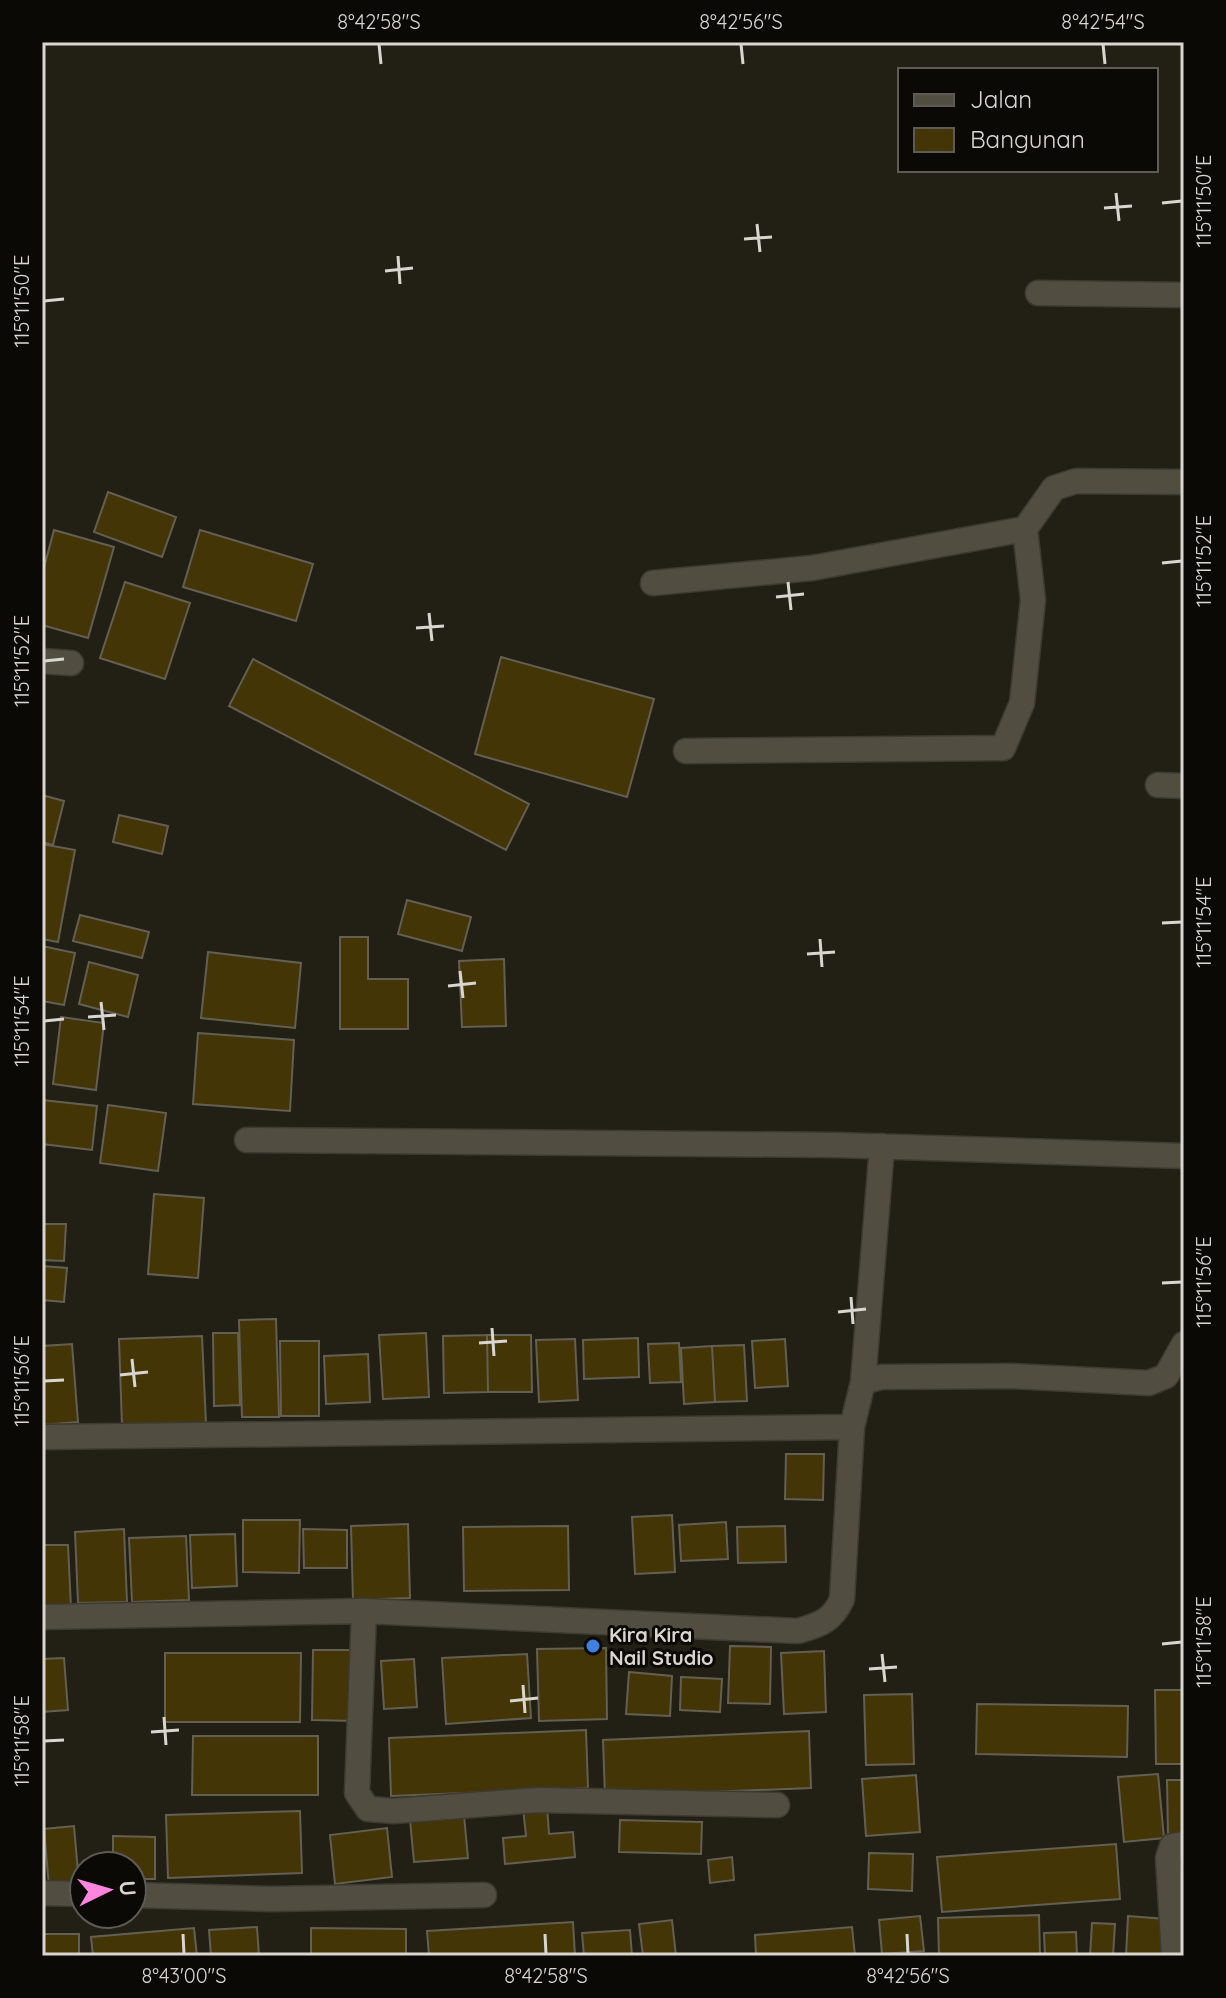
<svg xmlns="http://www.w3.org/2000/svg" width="1226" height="1998" font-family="Quicksand,sans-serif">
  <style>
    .building { fill: #433506; stroke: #635f53; stroke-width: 2 }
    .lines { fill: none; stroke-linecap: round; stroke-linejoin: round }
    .minor-casing { stroke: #3d3a33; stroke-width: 27 }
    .minor { stroke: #514d41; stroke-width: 24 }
    .ticks { fill: none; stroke: #d8d6cf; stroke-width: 3 }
    .shop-dot { fill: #3f7fe0; stroke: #0a0905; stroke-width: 3 }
    .labels { text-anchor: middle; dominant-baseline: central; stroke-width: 6; stroke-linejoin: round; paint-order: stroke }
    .poi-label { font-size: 20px; font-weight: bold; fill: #d8d6cf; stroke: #0a0905; text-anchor: start }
    .neatline { fill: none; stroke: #d8d6cf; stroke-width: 3 }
    .ticks-label { font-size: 20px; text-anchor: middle; fill: #d8d6cf }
  </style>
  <rect width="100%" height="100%" fill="#221f15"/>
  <path class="building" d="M42 338 43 447H42Z
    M108 492 176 517 162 557 94 532Z
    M54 530 114 547 88 638 42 625V575Z
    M200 530 313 564 296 621 183 587Z
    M125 582 190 603 165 679 100 658Z
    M501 657 654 699 627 797 475 754Z
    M253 659 529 804 506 850 229 706Z
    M42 795 64 801 53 845 42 842Z
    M119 815 168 826 162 854 113 842Z
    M42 844 75 850 58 942 42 939Z
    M407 900 471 917 462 951 398 934Z
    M80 915 149 932 142 958 73 941Z
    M340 937H368V979H408V1029H340Z
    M42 946 75 953 64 1005 42 1001Z
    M208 952 301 963 295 1028 201 1018Z
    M504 959 506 1026 462 1027 459 961Z
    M89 962 138 975 128 1017 79 1004Z
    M61 1017 104 1023 96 1090 53 1084Z
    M198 1033 294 1040 290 1111 193 1104Z
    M42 1100 97 1106 92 1150 42 1144Z
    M108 1105 166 1113 158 1171 100 1163Z
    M154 1194 204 1198 198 1278 148 1274Z
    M42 1224H66L64 1261 42 1260Z
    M42 1266 67 1268 64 1302 42 1300Z
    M276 1319 279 1417H242L239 1320Z
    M213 1333H238L240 1405 214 1406Z
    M426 1333 429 1397 383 1399 379 1335Z
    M487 1335 488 1392 444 1393 443 1336Z
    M487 1335H531L532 1392H488Z
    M202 1336 206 1424 122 1426 119 1339Z
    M638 1338 639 1377 584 1379 583 1340Z
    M575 1339 578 1400 539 1402 536 1340Z
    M785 1339 788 1386 755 1388 752 1341Z
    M280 1341H319V1416H281Z
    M679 1343 681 1382 650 1383 648 1344Z
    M72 1344 78 1422 42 1425V1346Z
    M744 1345 747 1401 715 1402 712 1346Z
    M712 1346 715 1402 684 1404 681 1348Z
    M368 1354 370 1402 326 1404 324 1356Z
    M786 1454H824L823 1500 785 1499Z
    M672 1515 675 1572 635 1574 632 1517Z
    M243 1520H300L299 1573 243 1572Z
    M726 1522 728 1559 681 1561 679 1525Z
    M408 1524 410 1598 353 1600 351 1526Z
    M568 1526 569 1590 464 1591 463 1527Z
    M785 1526 786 1562 738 1563 737 1527Z
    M124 1529 127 1602 78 1603 75 1532Z
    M303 1529 347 1530V1568H304Z
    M235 1534 237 1586 192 1588 190 1535Z
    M186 1536 189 1600 132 1602 129 1538Z
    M42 1545H68L71 1608 42 1609Z
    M730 1646 771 1647 770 1704 728 1703Z
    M606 1648 607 1719 539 1721 537 1649Z
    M313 1650H358L356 1721 312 1720Z
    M824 1651 826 1712 784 1714 781 1653Z
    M165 1653H301L300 1722H165Z
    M527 1654 531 1718 446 1724 442 1658Z
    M64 1658 68 1710 42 1712V1659Z
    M414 1659 417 1707 384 1709 381 1661Z
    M629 1672 672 1676 670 1716 626 1714Z
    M681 1677 722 1679 720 1712 680 1710Z
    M1155 1690H1184V1764H1156Z
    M912 1694 914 1764 866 1765 864 1695Z
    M977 1704 1128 1706 1127 1757 976 1754Z
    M586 1730 588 1788 391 1796 389 1738Z
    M809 1731 811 1788 605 1796 603 1740Z
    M193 1736H318V1795H192Z
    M1158 1774 1164 1838 1124 1842 1118 1777Z
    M916 1775 920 1832 866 1836 862 1779Z
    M1167 1780H1184V1836H1168Z
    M547 1805 549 1834 573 1832 575 1857 505 1864 503 1838 526 1836 523 1808Z
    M300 1811 302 1873 168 1878 166 1815Z
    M464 1815 468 1858 414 1862 410 1820Z
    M620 1820 702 1822 701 1854 619 1852Z
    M74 1826 79 1884 49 1887 44 1829Z
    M387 1828 392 1877 335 1884 330 1835Z
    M113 1836 155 1837V1879H132V1866H113Z
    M1116 1844 1120 1899 942 1912 937 1857Z
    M869 1853 913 1854 912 1891 868 1889Z
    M732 1857 734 1880 710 1883 708 1860Z
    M1039 1915 1040 1956H939L938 1918Z
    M920 1916 924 1951 882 1954 879 1920Z
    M1128 1916 1166 1919 1164 1956H1126Z
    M672 1920 676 1956H643L639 1924Z
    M573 1922 575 1956H429L427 1931Z
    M1092 1923 1115 1924 1113 1956H1090Z
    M257 1927 259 1956H211L209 1930Z
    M852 1927 855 1956H756L755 1935Z
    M194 1928 197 1956H93L91 1937Z
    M311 1928 406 1929V1956H311Z
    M630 1930 632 1956H584L582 1933Z
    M1076 1932 1077 1956H1045L1044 1933Z
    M42 1934H79V1956H42Z"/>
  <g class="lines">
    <defs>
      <path id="minor" d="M1038 293 1184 295
        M653 583 812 568 1025 529 1054 488 1076 481 1184 482
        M42 661 71 663
        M686 751 1003 748 1022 703 1033 600 1025 529
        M1158 785 1184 786
        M247 1140 836 1145 1184 1156
        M863 1382 881 1377 1011 1376 1149 1383 1166 1376 1184 1344
        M42 1437 852 1427
        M364 1611 357 1793 368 1809 394 1811 538 1800 777 1805
        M42 1617 364 1611 798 1631C820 1625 833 1620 842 1599L852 1427 863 1382 882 1146
        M42 1893 84 1894
        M132 1895 271 1899 484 1895
        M1174 1956 1168 1858 1172 1846 1184 1844"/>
    </defs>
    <use href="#minor" class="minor-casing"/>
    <use href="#minor" class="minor"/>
  </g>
  <path class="ticks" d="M379 44 381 64M741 44 743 64M1103 44 1105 64M1116 193 1119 221M1162 203 1182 201M1104 208 1132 206M757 224 760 252M744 239 772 237M398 256 400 284M385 271 413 268M44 301 64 299M1162 563 1182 561M788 582 791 610M776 597 804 594M429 613 432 641M416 628 444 626M44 661 64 659M1162 923 1182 922M820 939 822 967M807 954 835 952M460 971 463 998M448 986 476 983M101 1002 104 1030M88 1017 116 1015M44 1021 64 1019M1162 1283 1182 1282M851 1297 853 1324M838 1312 866 1309M492 1328 494 1356M479 1343 507 1341M132 1359 135 1387M120 1375 148 1372M44 1381 64 1380M1162 1644 1182 1642M882 1654 885 1682M869 1669 897 1667M523 1685 525 1713M510 1701 538 1698M164 1717 166 1745M151 1732 179 1730M44 1741 64 1740M183 1934 184 1954M545 1934 546 1954M907 1934 908 1954"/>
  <circle class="shop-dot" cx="593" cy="1646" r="8"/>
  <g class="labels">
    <g class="poi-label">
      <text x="609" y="1634">Kira Kira<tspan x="609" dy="23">Nail Studio</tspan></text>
    </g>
  </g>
  <rect width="1226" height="1998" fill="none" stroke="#0a0905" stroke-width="88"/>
  <rect x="898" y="68" width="260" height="104" fill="#0a0905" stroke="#5c5b56" stroke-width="2"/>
  <rect x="914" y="94" width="40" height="12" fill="#514d41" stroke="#5c5b56" stroke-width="2"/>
  <text x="970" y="108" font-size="24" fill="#d8d6cf">Jalan</text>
  <rect x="914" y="128" width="40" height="24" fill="#433506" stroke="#5c5b56" stroke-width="2"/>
  <text x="970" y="148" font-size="24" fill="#d8d6cf">Bangunan</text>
  <g transform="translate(108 1890) rotate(85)"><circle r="38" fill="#0a0905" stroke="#5c5b56" stroke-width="2"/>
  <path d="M0-6L14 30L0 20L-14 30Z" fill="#ff85de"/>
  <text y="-12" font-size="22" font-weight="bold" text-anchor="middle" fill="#d8d6cf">U</text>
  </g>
  <rect x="44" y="44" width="1138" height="1910" class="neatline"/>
  <g class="ticks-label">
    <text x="379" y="29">8°42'58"S</text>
    <text x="741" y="29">8°42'56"S</text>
    <text x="1103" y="29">8°42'54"S</text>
    <text transform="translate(1204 201) rotate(-90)" y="7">115°11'50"E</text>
    <text transform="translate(22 301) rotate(-90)" y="7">115°11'50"E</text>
    <text transform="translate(1204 561) rotate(-90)" y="7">115°11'52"E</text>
    <text transform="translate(22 661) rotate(-90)" y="7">115°11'52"E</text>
    <text transform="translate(1204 922) rotate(-90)" y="7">115°11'54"E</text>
    <text transform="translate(22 1021) rotate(-90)" y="7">115°11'54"E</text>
    <text transform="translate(1204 1282) rotate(-90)" y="7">115°11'56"E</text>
    <text transform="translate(22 1381) rotate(-90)" y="7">115°11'56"E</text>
    <text transform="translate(1204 1642) rotate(-90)" y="7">115°11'58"E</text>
    <text transform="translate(22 1741) rotate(-90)" y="7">115°11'58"E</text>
    <text x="184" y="1983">8°43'00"S</text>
    <text x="546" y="1983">8°42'58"S</text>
    <text x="908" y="1983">8°42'56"S</text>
  </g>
</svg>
